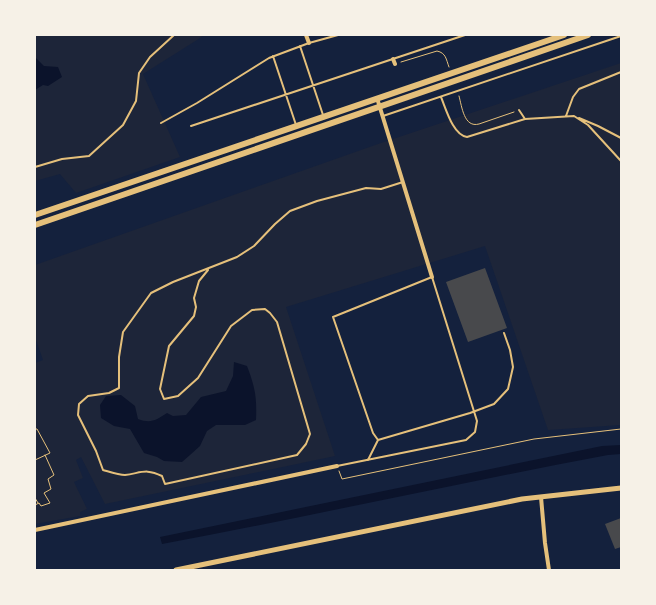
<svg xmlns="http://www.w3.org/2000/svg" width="656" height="605" font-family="'DejaVu Sans',sans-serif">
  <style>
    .green { fill: #1d2539 }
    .water { fill: #0b132b }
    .building { fill: #48494c }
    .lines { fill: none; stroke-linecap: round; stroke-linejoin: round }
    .path { stroke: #e5c07b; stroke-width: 1 }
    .service { stroke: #e5c07b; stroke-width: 2 }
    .minor { stroke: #e5c07b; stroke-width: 4 }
    .tertiary { stroke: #e5c07b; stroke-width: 5 }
    .primary { stroke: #e5c07b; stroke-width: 6 }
  </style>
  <rect width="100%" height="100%" fill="#14213d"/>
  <path class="green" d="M35 35H204L197 40 143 74 180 157 76 193 60 174 35 181Z
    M621 63V425L548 430 485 246 286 307 335 456 105 504 81 457 76 460 83 478 74 482 87 509 80 512V516L35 524V363L43 360 35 337V265L378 144Z"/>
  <path class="water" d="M35 57 44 66 58 67 62 77 48 86 43 85 35 90Z
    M234 362 247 366C255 387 257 397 256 420L245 425H216L207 431 200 446 190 455 182 462 164 461 157 457 144 453 130 429 114 426 101 418 100 405 106 396 121 395 135 406 138 419C151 424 156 420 167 413L173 416 186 415 201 397 226 391 233 376Z
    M621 445V454L608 455C459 483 311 516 162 544L160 537 602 446Z"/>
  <path class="building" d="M485 268 507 328 468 342 446 282Z
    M621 518V547L615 549 605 524Z"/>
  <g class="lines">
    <path class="path" d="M401 62 437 51C446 53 446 59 449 67
      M459 96C462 107 464 128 479 124L514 112
      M35 429H37L50 453 35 460
      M339 471 342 479 534 439 621 429
      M35 498 38 503
      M35 505 39 503 41 506 50 503 44 493 51 489 48 479 54 475 45 455"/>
    <path class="service" d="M300 46 323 115
      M273 56 296 125
      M441 97C446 109 453 135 467 137L525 119
      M519 110 525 119 574 116 588 125 621 161
      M383 116 621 36
      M566 116 573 97 579 89 621 72
      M579 118 598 126 621 138
      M161 123 197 103 269 58 309 43 338 35
      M191 126 465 35
      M35 167 62 159 89 156 123 125 136 101 139 73 150 57 174 35
      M208 270 199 281 194 298 196 307 194 316 169 346 160 389 164 399 178 396 198 378 231 326 252 310 265 309 270 313 277 322 310 434 306 444 297 455 165 484 162 476C146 468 141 473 125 475 119 475 110 472 103 470L96 451 78 415 79 404 88 396 109 393 119 388V357L123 332 151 293 173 282 237 257 254 246 275 224 290 211 317 201 366 188 381 189 403 182
      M378 440 470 413 494 404 508 389 513 367 510 350 504 333
      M337 466 466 440 475 432 477 421 432 277 333 317 373 433 378 440 368 460"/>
    <path class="minor" d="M306 35 309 43
      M393 59 395 64
      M377 98 432 277
      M541 497 545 543 549 570
      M35 530 337 466"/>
    <path class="tertiary" d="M176 570 522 499 621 488"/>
    <path class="primary" d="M35 215 564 35
      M35 225 588 35"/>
  </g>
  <rect width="656" height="605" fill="none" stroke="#f6f1e7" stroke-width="72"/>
</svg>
